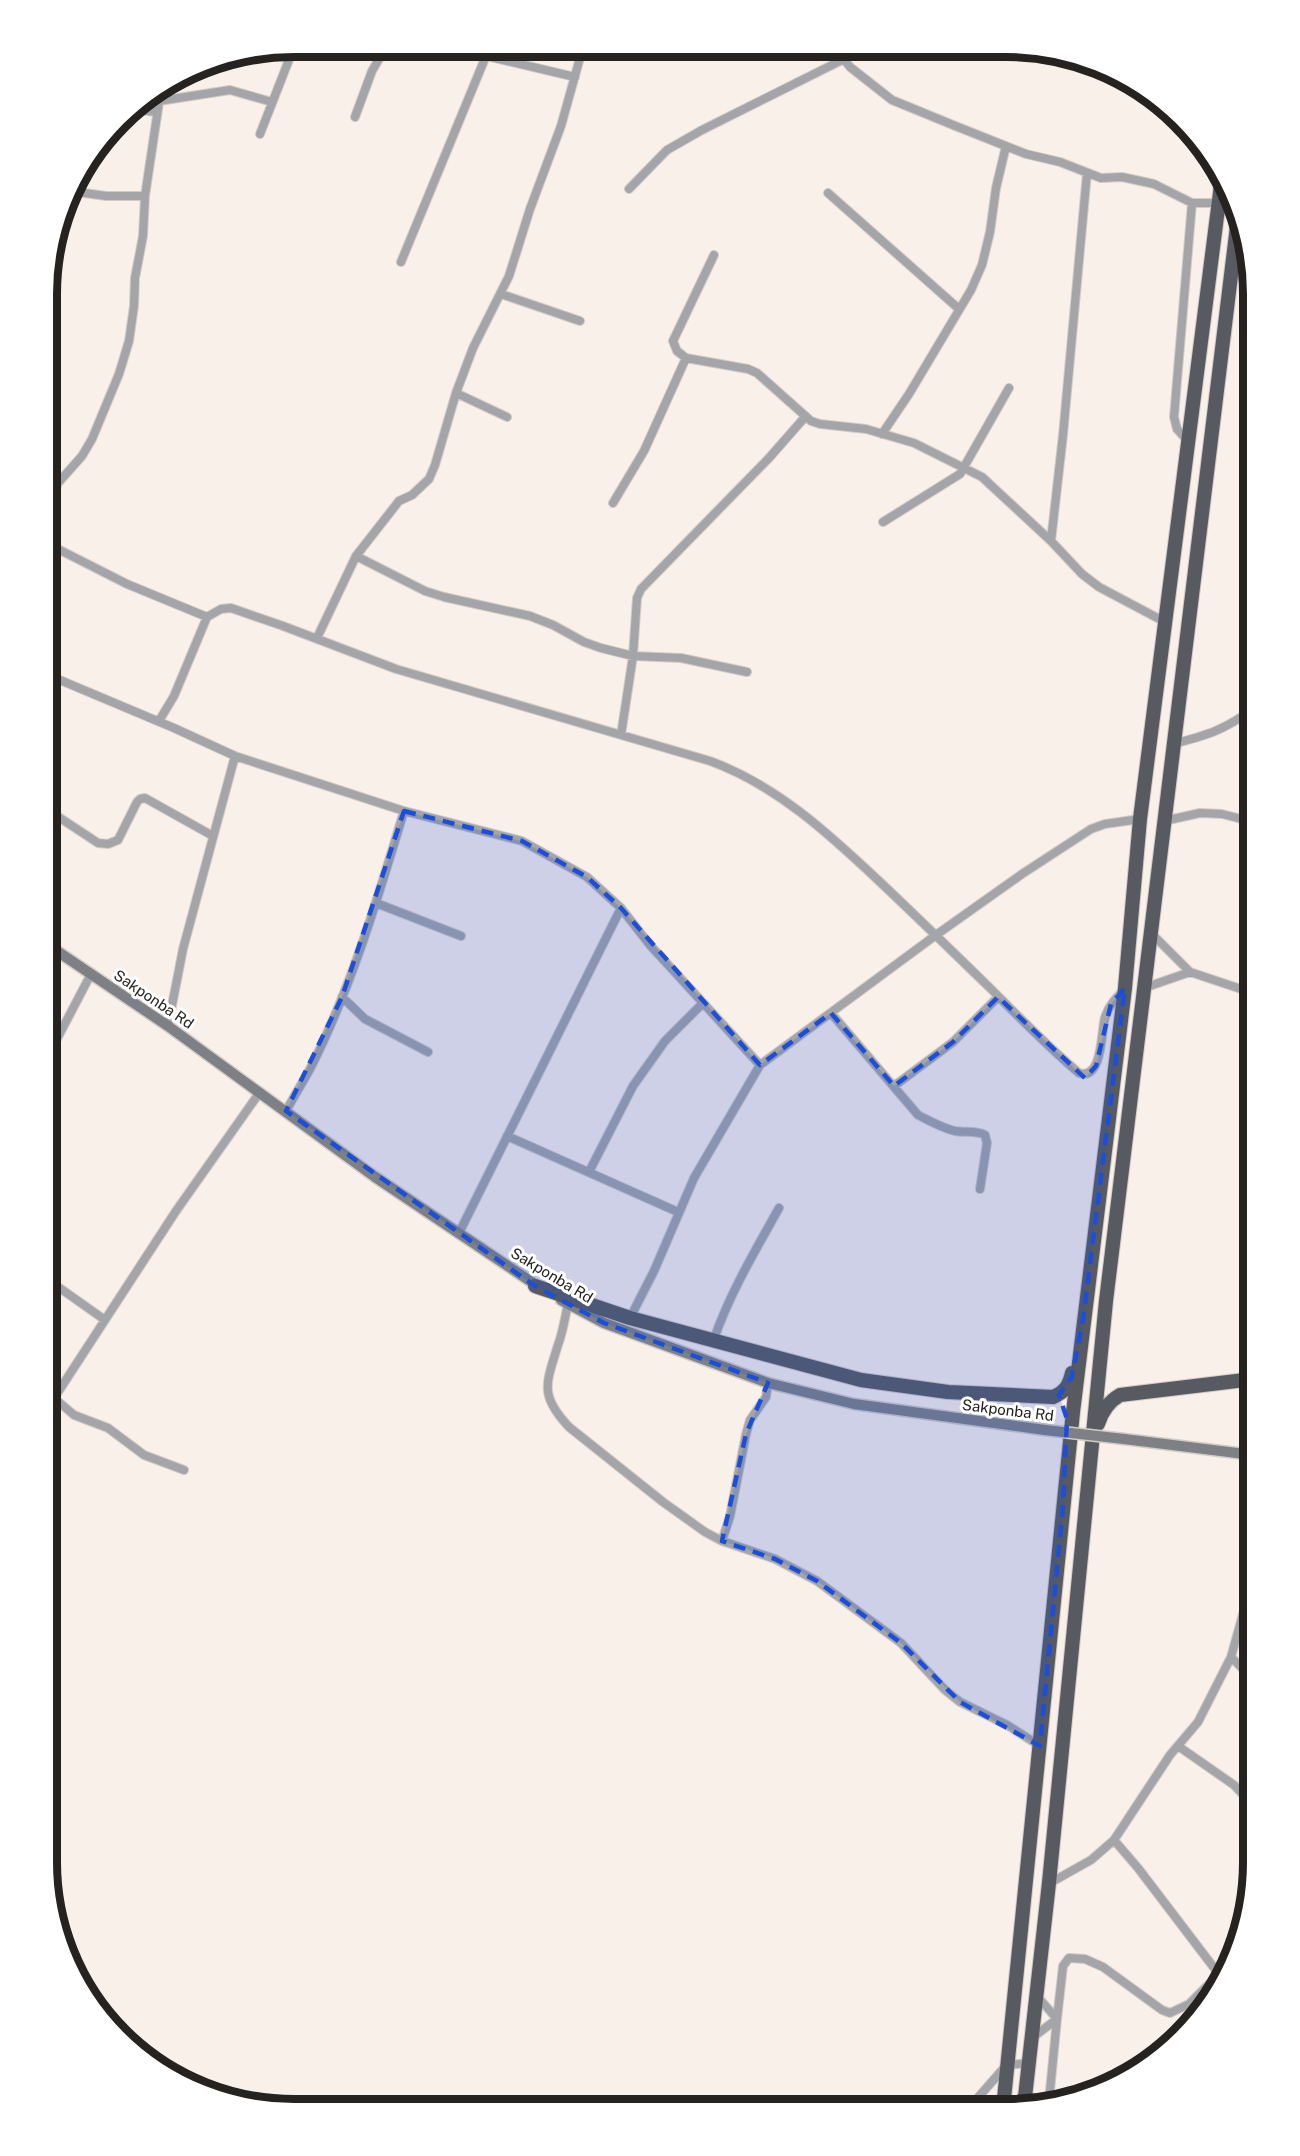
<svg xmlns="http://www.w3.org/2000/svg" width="1300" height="2156" font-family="'Public Sans',sans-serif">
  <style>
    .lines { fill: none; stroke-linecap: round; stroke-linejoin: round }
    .minor-casing { stroke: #d3cbc6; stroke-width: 10 }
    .secondary-casing { stroke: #d3cbc6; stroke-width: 13 }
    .trunk-casing { stroke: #d3cbc6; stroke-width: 16 }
    .minor { stroke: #a3a5a8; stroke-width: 8 }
    .secondary { stroke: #7d8085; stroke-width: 10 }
    .trunk { stroke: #575a61; stroke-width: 14 }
    .secondary-bridge-casing { stroke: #d3cbc6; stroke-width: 13; stroke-linecap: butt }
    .secondary-bridge { stroke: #7d8085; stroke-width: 10 }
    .marked { fill: #1d4ed8; fill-opacity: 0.2; stroke: #1d4ed8; stroke-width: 4.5; stroke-dasharray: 12 8; stroke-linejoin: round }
    .labels { text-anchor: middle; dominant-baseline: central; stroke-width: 6; stroke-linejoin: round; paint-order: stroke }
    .street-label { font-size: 15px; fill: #252220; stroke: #fff }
    .rim { fill: none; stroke: #252220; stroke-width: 8 }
  </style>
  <rect width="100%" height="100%" fill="#f9f0ea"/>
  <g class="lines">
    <defs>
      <path id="minor" d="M466 47 486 56 575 77
        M835 48 850 67 892 100 953 125 1026 154 1060 162 1101 178 1122 177 1154 184 1192 203H1218
        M159 101 230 90 272 102
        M130 109 157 112
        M355 117 372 71 386 47
        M260 134 294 47
        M629 189 667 150 702 130 844 59
        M70 191 106 196H145
        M828 193 959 309
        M401 262 486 56
        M501 294 580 321
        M686 358 677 351 673 341 714 255
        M456 393 507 417
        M882 434 909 394 971 290 982 265 990 232 996 188 1006 146
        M1188 441 1177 429 1174 417 1192 203
        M613 503 644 451 686 358 748 369 757 373 811 421 820 424 866 429 914 443 982 477 1051 541 1082 574 1099 587 1165 622
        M48 505 58 483 82 456 92 439 119 374 129 341 134 306 135 278 143 236 145 196 161 89
        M883 522 960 474 1009 388
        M1051 541 1063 435 1087 173
        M48 544 127 584 207 617
        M356 556 425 591 444 597 530 616 553 625 584 642 601 648 633 656 681 658 747 672
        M317 638 356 556 399 501 412 495 429 479 435 465 456 393 473 348 509 276 530 209 561 126 583 47
        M48 675 174 728 235 756 404 811 522 841 587 877 621 908 650 945 760 1065
        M159 721 174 696 207 617 221 609 231 608 283 626 396 669 710 761C776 785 828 833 879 881 916 916 953 952 990 988 1019 1017 1047 1046 1079 1073 1103 1081 1101 1030 1105 1017 1109 1005 1116 998 1124 990
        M621 735 633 656 637 598 641 589 769 458 805 417
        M1173 744C1208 735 1224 730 1253 709
        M48 810 98 843 108 844 118 840 137 802 140 799 145 798 213 836
        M1164 821 1200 813 1222 814 1253 822
        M376 903 461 936
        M1151 933 1190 972 1253 993
        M1144 988 1190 972
        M342 997 365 1019 428 1052
        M831 1013 918 1115C930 1121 942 1128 955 1131 966 1133 975 1130 985 1135L987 1143 980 1189
        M168 1026 183 949 235 756
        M48 1056 91 974
        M894 1086 953 1042 998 997
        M286 1111C294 1096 303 1082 311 1067 352 986 378 897 404 811
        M507 1136 678 1212
        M589 1172 633 1086 665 1041 703 1003
        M459 1233 621 908
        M47 1279 105 1320
        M568 1304C565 1317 563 1332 558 1345 546 1384 539 1395 569 1427L663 1502 705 1532 722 1541 775 1559 817 1581 901 1643 945 1690 960 1702 1007 1725 1040 1746
        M630 1318 654 1271 694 1178 760 1065 936 935 1022 874 1091 829 1105 824 1140 819
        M714 1339C730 1293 755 1251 779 1208
        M54 1398 74 1415 108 1428 144 1455 184 1470
        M47 1409 176 1211 260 1092
        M722 1541 730 1516 746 1434 750 1420 766 1397 768 1383
        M1231 1657 1253 1679
        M1178 1746 1234 1785 1253 1805
        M1114 1840 1138 1868 1221 1977
        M1050 1883 1091 1860 1114 1840 1170 1755 1198 1722 1231 1657 1243 1614 1253 1592
        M1037 1996 1057 2019 1049 2101
        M1032 2038 1057 2019 1063 1966 1069 1958 1085 1959 1103 1967 1162 2010 1170 2013 1189 2004 1219 1974
        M968 2109 1003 2069 1008 2065 1029 2063"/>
      <path id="secondary" d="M48 945 168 1026 375 1177 542 1289
        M561 1300 604 1323 768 1383 854 1404 1045 1430
        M1124 1439 1253 1455"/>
      <path id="trunk" d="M535 1286 630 1318 861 1380 948 1392 1053 1397C1065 1392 1069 1386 1072 1373
        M1098 1424C1102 1411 1108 1402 1120 1395L1253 1379
        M1024 2106 1049 1883 1106 1301 1238 218
        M1003 2109 1073 1412 1125 988 1140 819 1222 177"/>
    </defs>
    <use href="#minor" class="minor-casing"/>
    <use href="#secondary" class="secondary-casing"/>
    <use href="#trunk" class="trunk-casing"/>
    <use href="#minor" class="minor"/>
    <use href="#secondary" class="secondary"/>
    <use href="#trunk" class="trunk"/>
    <defs>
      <path id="secondary-bridge" d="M1045 1430 1124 1439"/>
    </defs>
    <use href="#secondary-bridge" class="secondary-bridge-casing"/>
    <use href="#secondary-bridge" class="secondary-bridge"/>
  </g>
  <path class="marked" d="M404 811 522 841 587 877 621 908 760 1065 831 1013 894 1086 953 1042 998 997 1085 1078 1096 1066 1111 1004 1125 988 1083 1320 1072 1377 1059 1395 1067 1419 1063 1507 1040 1746 960 1702 901 1643 817 1581 775 1559 722 1541 746 1434 768 1383 604 1323 535 1286 286 1111 342 997Z"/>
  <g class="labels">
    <g class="street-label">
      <text transform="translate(154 999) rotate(34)">Sakponba Rd</text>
      <text transform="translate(552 1275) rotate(31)">Sakponba Rd</text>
      <text transform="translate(1008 1410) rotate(7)">Sakponba Rd</text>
    </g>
  </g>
  <path d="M0 0H1300V2156H0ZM294 57H1006A237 237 0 0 1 1243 294V1862A237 237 0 0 1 1006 2099H294A237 237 0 0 1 57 1862V294A237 237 0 0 1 294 57Z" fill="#fff" fill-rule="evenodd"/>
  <path class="rim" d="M294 57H1006A237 237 0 0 1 1243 294V1862A237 237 0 0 1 1006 2099H294A237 237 0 0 1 57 1862V294A237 237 0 0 1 294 57Z"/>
</svg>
